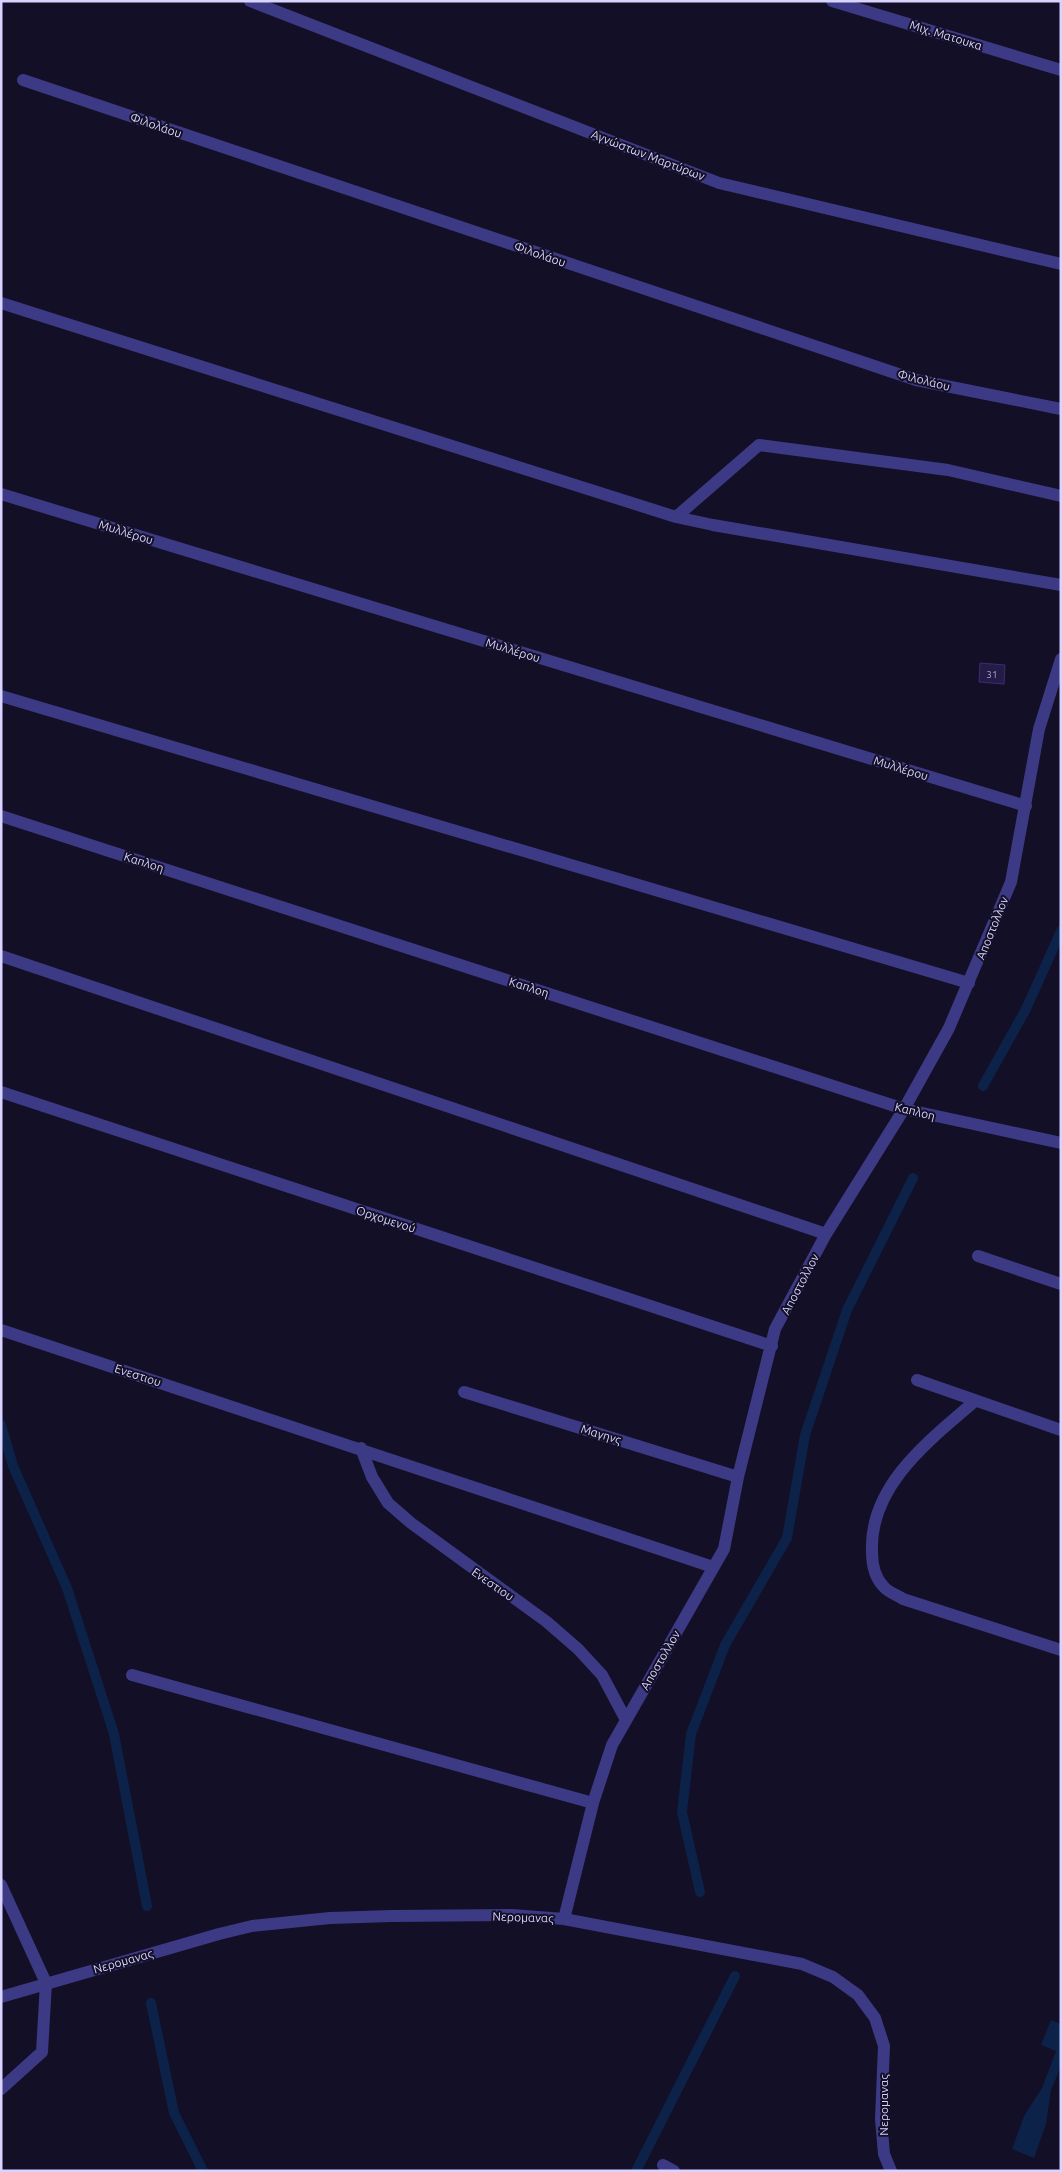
<svg xmlns="http://www.w3.org/2000/svg" width="1062" height="2172" font-family="Ubuntu,sans-serif">
  <style>
    .water { fill: #0c2248 }
    .lines { fill: none; stroke-linecap: round; stroke-linejoin: round }
    .stream { stroke: #0c2248; stroke-width: 10 }
    .building { fill: #241b47; stroke: #3b2d73 }
    .minor { stroke: #3d3a85; stroke-width: 12 }
    .labels { text-anchor: middle; dominant-baseline: central; stroke-width: 4; stroke-linejoin: round; paint-order: stroke }
    .number-label { font-size: 10px; fill: #aca6d1 }
    .street-label { font-size: 12px; fill: #d9d4ff; stroke: #130f26 }
  </style>
  <rect width="100%" height="100%" fill="#130f26"/>
  <path class="water" d="M1051 2020 1061 2024V2066L1051 2090 1046 2124 1034 2158 1012 2149 1024 2116 1042 2088 1056 2051 1041 2045Z"/>
  <g class="lines">
    <path class="stream" d="M983 1086 1026 1009 1061 931
      M1 1425 13 1466 67 1588 114 1734 147 1906
      M700 1892 682 1812 691 1734 725 1645 787 1538 805 1435 847 1310 913 1178
      M151 2003 174 2113 203 2171
      M636 2171 735 1976"/>
  </g>
  <path class="building" d="M980 663 1005 665 1004 684 979 682Z"/>
  <g class="lines">
    <path class="minor" d="M250 1 719 183 1061 264
      M832 1 1061 70
      M23 80 916 380 1061 409
      M1 303 676 517 713 525 1061 585
      M1 494 1026 806
      M676 517 759 445 948 470 1061 496
      M1 696 969 983
      M1 816 904 1109 1061 1143
      M1 956 826 1234
      M1 1092 772 1346
      M978 1256 1061 1284
      M1 1330 713 1567
      M917 1380 1061 1430
      M464 1392 738 1477
      M975 1401C930 1440 869 1485 872 1552 872 1564 875 1578 884 1587 888 1592 897 1595 903 1599L1061 1650
      M361 1448 372 1477 388 1503 411 1523 547 1622 578 1649 602 1675 626 1720
      M132 1675 593 1803
      M1 1885 46 1983 42 2052 1 2089
      M564 1919 593 1803 612 1745 724 1549 738 1477 775 1329 826 1234 904 1109 949 1028 1011 882 1039 729 1061 659
      M1 1997 219 1934 252 1926 330 1918 391 1916 512 1915 564 1919 802 1964 833 1977 858 1995 875 2018 884 2046 881 2119 884 2154 891 2171
      M663 2165 674 2171"/>
  </g>
  <g class="labels">
    <g class="number-label">
      <text x="992" y="674">31</text>
    </g>
    <g class="street-label">
      <text transform="translate(946 35) rotate(17)">Μιχ. Ματουκα</text>
      <text transform="translate(156 125) rotate(19)">Φιλολάου</text>
      <text transform="translate(648 155) rotate(21)">Αγνώστων Μαρτύρων</text>
      <text transform="translate(540 254) rotate(19)">Φιλολάου</text>
      <text transform="translate(924 380) rotate(14)">Φιλολάου</text>
      <text transform="translate(126 532) rotate(17)">Μυλλέρου</text>
      <text transform="translate(513 650) rotate(17)">Μυλλέρου</text>
      <text transform="translate(901 768) rotate(17)">Μυλλέρου</text>
      <text transform="translate(144 862) rotate(18)">Καπλοη</text>
      <text transform="translate(992 928) rotate(-68)">Αποστολλον</text>
      <text transform="translate(529 987) rotate(18)">Καπλοη</text>
      <text transform="translate(915 1111) rotate(14)">Καπλοη</text>
      <text transform="translate(386 1219) rotate(18)">Ορχομενού</text>
      <text transform="translate(800 1284) rotate(-62)">Αποστολλον</text>
      <text transform="translate(138 1375) rotate(18)">Ενεστιου</text>
      <text transform="translate(601 1434) rotate(17)">Μαγηνς</text>
      <text transform="translate(493 1584) rotate(35)">Ενεστιου</text>
      <text transform="translate(660 1660) rotate(-60)">Αποστολλον</text>
      <text transform="translate(523 1917) rotate(2)">Νερομανας</text>
      <text transform="translate(123 1961) rotate(-16)">Νερομανας</text>
      <text transform="translate(883 2105) rotate(-90)">Νερομανας</text>
    </g>
  </g>
  <rect width="1062" height="2172" fill="none" stroke="#d9d4ff" stroke-width="5"/>
</svg>
